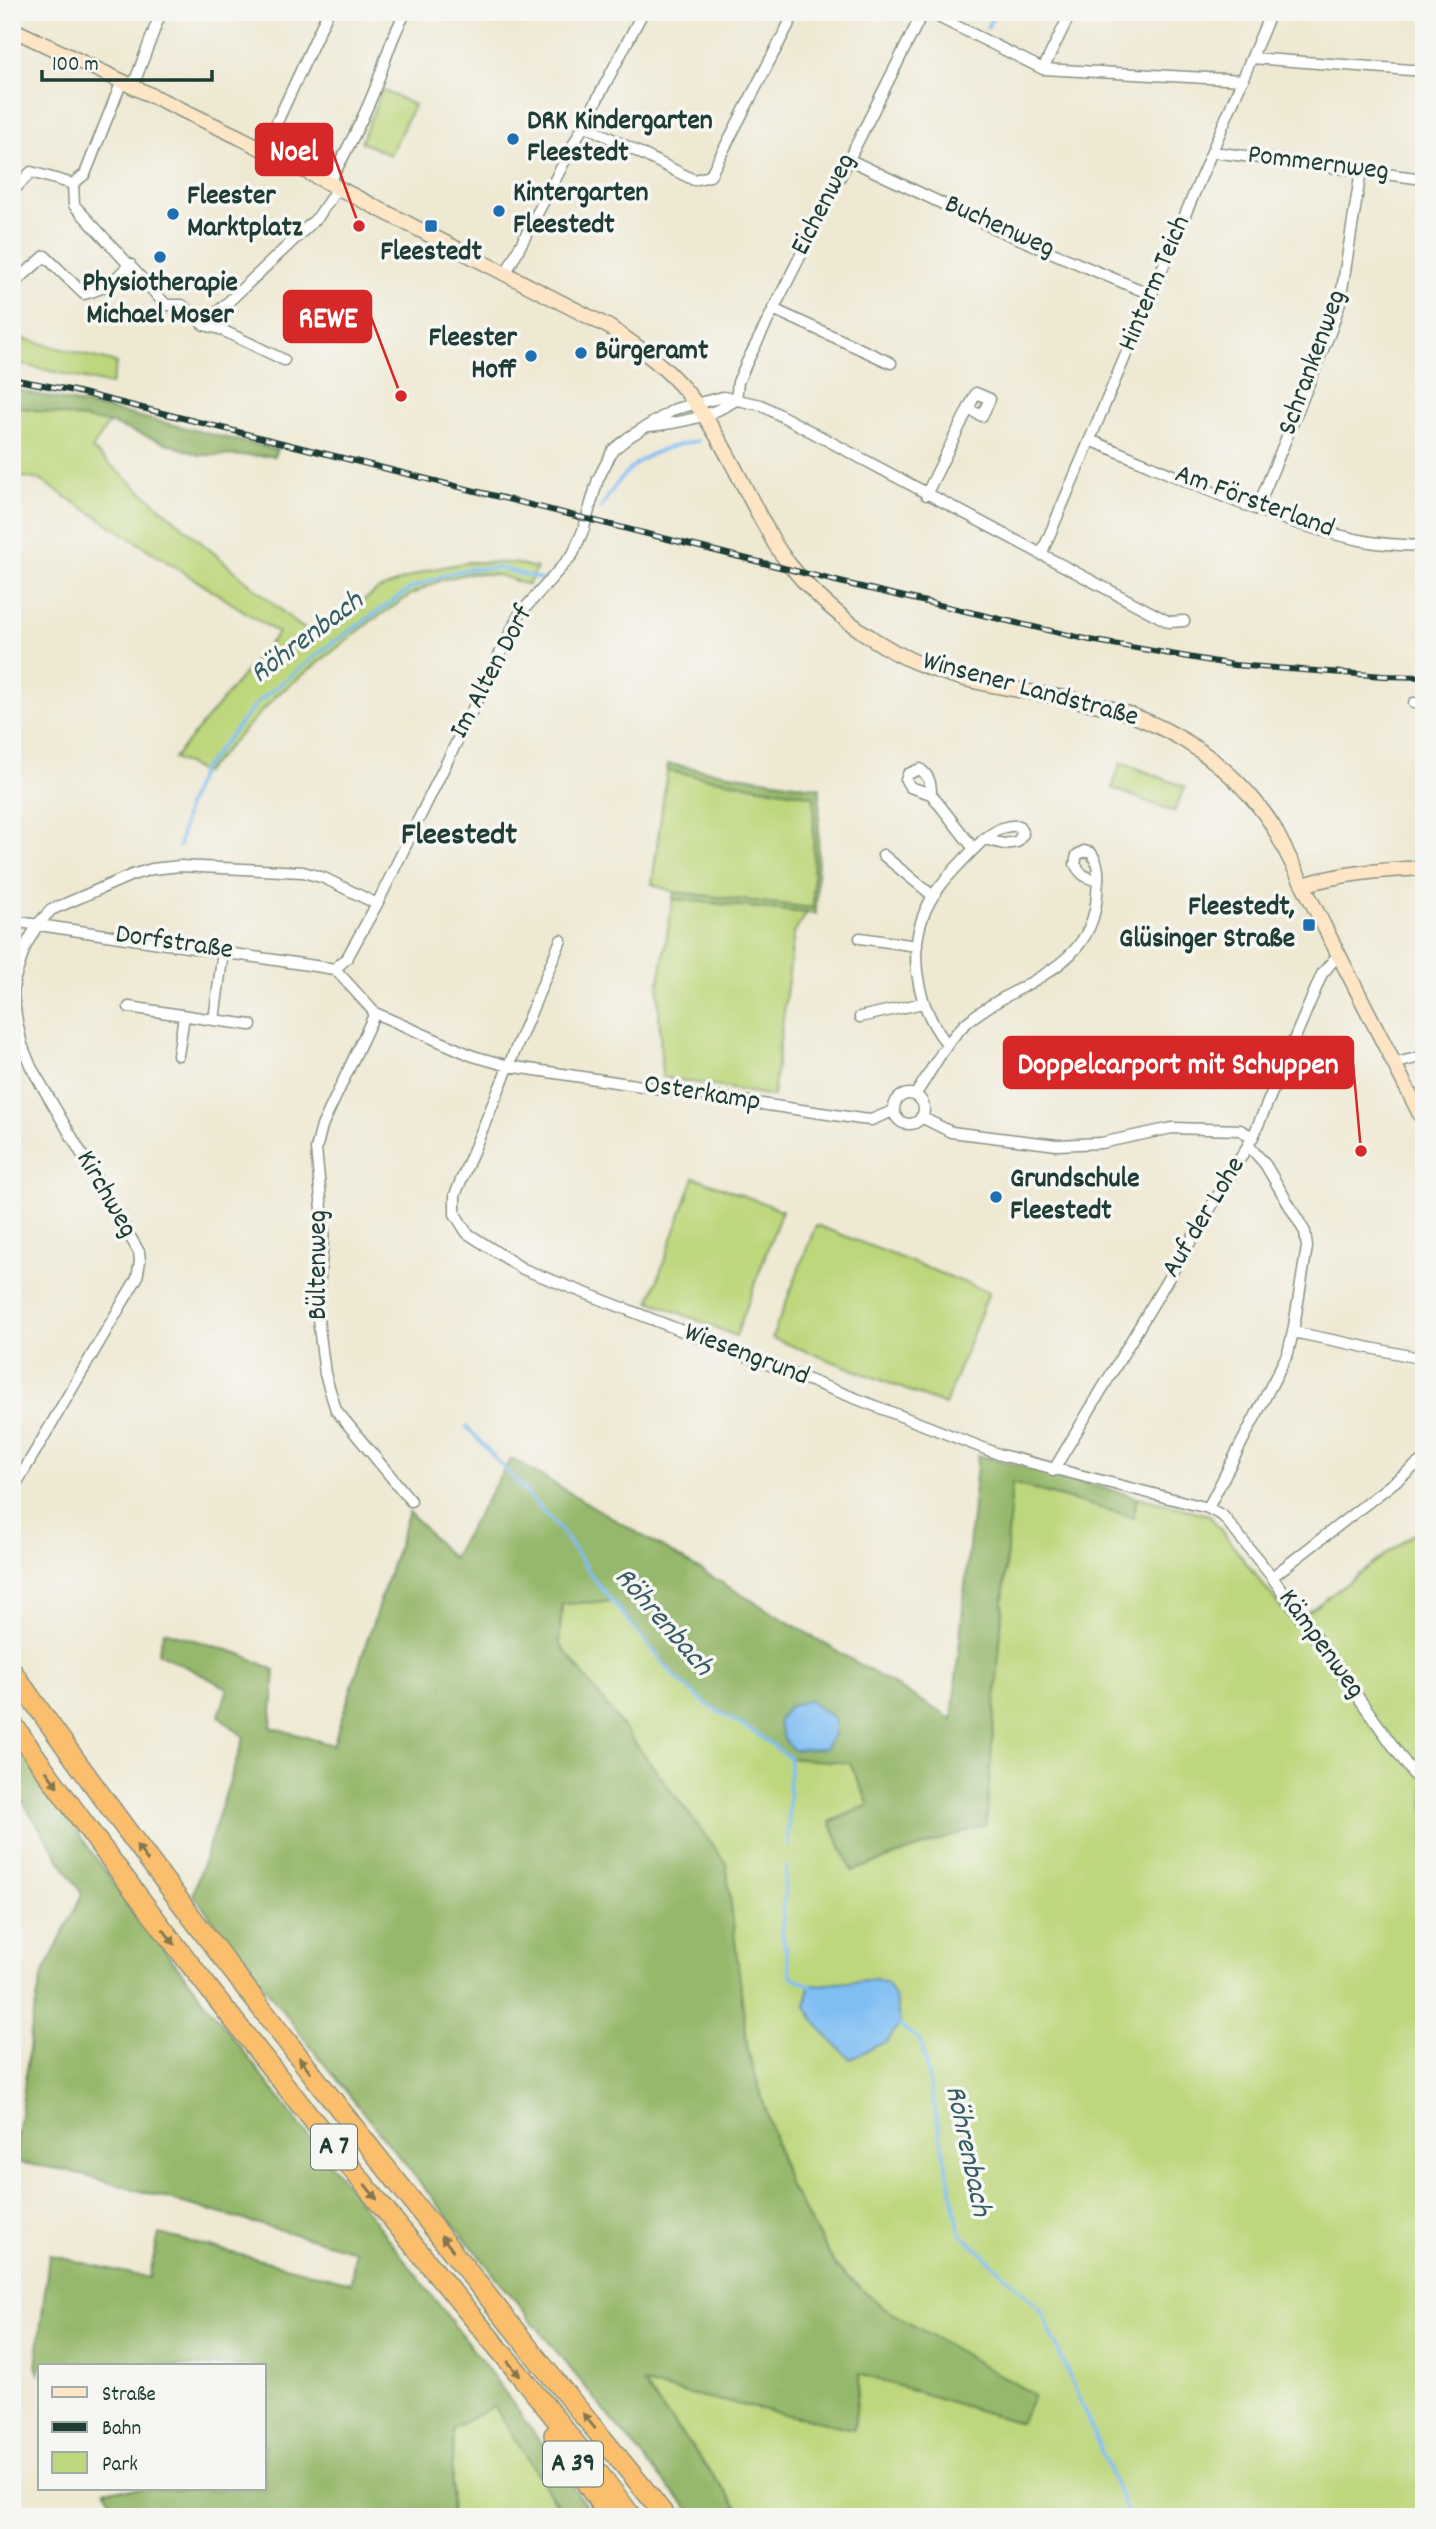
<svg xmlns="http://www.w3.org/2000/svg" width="1436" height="2529" font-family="Dekko,sans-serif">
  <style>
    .green { fill: #bdd77c; stroke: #6e8a58; stroke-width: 2 }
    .forest { fill: #96b86c; stroke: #5a7a50; stroke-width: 2 }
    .water { fill: #7fbef3; stroke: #4f7e94; stroke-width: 2 }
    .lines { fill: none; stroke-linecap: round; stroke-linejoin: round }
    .stream { stroke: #7fbef3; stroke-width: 3.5 }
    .street-casing { stroke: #879384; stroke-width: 13 }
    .secondary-casing { stroke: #879384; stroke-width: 17 }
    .highway-casing { stroke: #879384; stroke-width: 22 }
    .street { stroke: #fff; stroke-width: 10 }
    .secondary { stroke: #fde5c5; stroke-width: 14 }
    .highway { stroke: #fabe6d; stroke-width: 19 }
    .rail-casing { stroke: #1f3d34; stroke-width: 6 }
    .rail { stroke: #f6f6f2; stroke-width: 3.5; stroke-dasharray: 10; stroke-linecap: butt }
    .oneway { fill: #82774e }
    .poi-dot { fill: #1f6fb2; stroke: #f6f6f2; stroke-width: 2.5 }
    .labels { text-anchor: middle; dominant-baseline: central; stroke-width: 7; stroke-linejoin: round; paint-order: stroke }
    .shield { fill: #f6f6f2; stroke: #60746d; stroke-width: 2 }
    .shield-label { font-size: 26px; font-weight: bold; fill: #1f3d34 }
    .poi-label { font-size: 28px; font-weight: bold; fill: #1f3d34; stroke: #f6f6f2; text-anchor: start }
    .street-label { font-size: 28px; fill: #1f3d34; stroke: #f6f6f2 }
    .water-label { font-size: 30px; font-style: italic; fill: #375d64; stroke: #f6f6f2 }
    .quarter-label { font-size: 32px; font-weight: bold; fill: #1f3d34; stroke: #f6f6f2 }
    .leader { fill: none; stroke: #d62828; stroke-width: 2.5 }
    .callout-dot { fill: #d62828; stroke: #f6f6f2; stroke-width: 2.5 }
    .callout { fill: #d62828; stroke: #d62828; stroke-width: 2.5 }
    .callout-label { font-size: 30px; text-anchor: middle; font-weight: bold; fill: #fff }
  </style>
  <rect width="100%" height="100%" fill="#f6f6f2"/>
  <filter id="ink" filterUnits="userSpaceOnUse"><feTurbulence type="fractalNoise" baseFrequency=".0143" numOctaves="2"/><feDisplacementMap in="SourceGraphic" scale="14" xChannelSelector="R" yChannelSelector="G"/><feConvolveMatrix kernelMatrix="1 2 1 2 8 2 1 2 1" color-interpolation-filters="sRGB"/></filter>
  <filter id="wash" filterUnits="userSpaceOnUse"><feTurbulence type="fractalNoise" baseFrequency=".00686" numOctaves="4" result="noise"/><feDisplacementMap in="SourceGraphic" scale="28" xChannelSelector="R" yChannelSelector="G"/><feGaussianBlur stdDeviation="1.57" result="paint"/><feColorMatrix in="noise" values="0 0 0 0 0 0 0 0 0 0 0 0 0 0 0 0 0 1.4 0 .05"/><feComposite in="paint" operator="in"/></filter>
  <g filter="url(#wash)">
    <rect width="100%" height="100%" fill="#efe9d3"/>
    <path class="green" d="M382 90 414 105 390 155 361 142Z
      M12 336 117 363 111 385 12 362Z
      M12 406 109 423 92 449 296 623 315 636 378 590 428 570 468 562 513 563 537 568 528 585 498 575 470 573 441 580 412 594 370 622 277 695 204 773 174 758 278 633 40 480 12 475Z
      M1121 762 1185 787 1174 812 1112 788Z
      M667 771 814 796 813 908 674 892 652 884Z
      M673 899 807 913 794 933 773 1096 662 1077 658 988Z
      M694 1177 782 1210 736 1336 650 1301Z
      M816 1225 989 1292 945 1405 772 1338Z
      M1012 1483 1133 1517 1137 1497 1209 1515 1293 1623 1424 1526V2517H746L643 2384 854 2429 859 2374 1020 2423 1034 2395 883 2308 837 2268 788 2183 748 2051 726 1863 559 1643 562 1604 613 1601 676 1678 790 1758 850 1762 869 1805 830 1822 852 1871 986 1824Z
      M494 2406 564 2517H451L453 2428Z"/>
    <path class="forest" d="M12 389 124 413 277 450 274 456 200 455 109 423 12 406Z
      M668 764 820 788 816 914 673 899 674 892 813 908 814 796 667 771Z
      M978 1455 1137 1497 1133 1517 1012 1483 986 1824 852 1871 830 1822 869 1805 850 1763 790 1758 760 1736 706 1704 676 1678 613 1601 562 1604 559 1643 726 1863 748 2051 788 2183 837 2268 883 2308 1034 2395 1020 2423 860 2374 854 2429 643 2384 745 2517H697L662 2480 599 2404 320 2059 193 1894 244 1737 219 1716 228 1688 158 1653 164 1631 241 1654 275 1670 271 1727 333 1745 409 1512 452 1558 511 1458 952 1719Z
      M12 1738 119 1891 411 2268 493 2376 594 2517H565L494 2406 453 2428 451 2517H115L118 2512 105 2489H264V2366H40V2375L36 2367 49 2255 149 2278 159 2234 351 2283 355 2251 65 2170 15 2162 32 2024 41 1979 82 1894 12 1785Z"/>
    <path class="water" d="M808 1700 834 1718V1735L825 1749 793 1750 784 1740 778 1721 788 1707Z
      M876 1979 887 1983 896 2001 900 2024 887 2041 850 2059 822 2031 806 2007 809 1986Z"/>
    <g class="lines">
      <path class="stream" d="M987 28 995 12
        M601 508C627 463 648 449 698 441
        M179 847 187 806 201 771 258 702 327 647 410 589 446 574 468 569 499 568 540 579
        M467 1427 560 1530 596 1582 676 1678 706 1704 760 1736 790 1758 788 1845
        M786 1868 782 1932 791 1976 811 1986
        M895 2022 921 2041 960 2233 1041 2309 1129 2517"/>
    </g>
  </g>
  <g filter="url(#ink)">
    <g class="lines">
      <defs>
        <path id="street" d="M928 12 1043 69 1243 80
          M1252 58 1424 71
          M1043 69 1071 12
          M133 86 161 12
          M584 125 694 180 710 176 795 12
          M264 150 328 12
          M1213 152 1424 179
          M848 159 996 229 1150 294
          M329 183C346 152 362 122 375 89 385 62 391 37 406 12
          M73 184 74 205 166 305H182L204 325 220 329 284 360
          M73 184 85 174 122 81
          M12 192 31 172 73 184
          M12 271 20 278 45 256 84 294C107 288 114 281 130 264
          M506 273 643 12
          M773 309 891 363
          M204 325 318 217 338 187
          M736 400 738 382 747 362 923 12
          M649 426C680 423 710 417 736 400
          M1090 440C1180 477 1269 522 1365 541 1384 545 1405 545 1424 546
          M926 495 976 393 990 399 982 416 968 409
          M1257 509 1331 330 1340 302 1361 171
          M1041 555 1271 12
          M1414 703 1424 704
          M931 794 910 787 906 780 908 774 920 769C929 776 931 782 931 794L974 849
          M883 855 933 896
          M12 921 335 969
          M860 938 917 946
          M561 940 455 1195V1214L467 1233 523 1269 1001 1455 1208 1508 1223 1516 1272 1577 1424 1789
          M223 951 214 1020 251 1025
          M335 969 347 958 377 904 519 615 573 554 584 528 598 479 613 450 629 437 675 409 723 397 761 405 1169 622 1184 621
          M335 969 375 1013 473 1056 509 1066 861 1119 871 1120 893 1111
          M129 1007 214 1020
          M375 1013 322 1126 316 1149 324 1229 317 1311 325 1374 336 1410 411 1501
          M860 1017 923 1003
          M947 1044C915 1004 904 943 933 896 945 877 968 855 984 839L1004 844 1017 842 1023 834 1019 826C1004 824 996 831 984 839
          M178 1055 184 1016
          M1393 1064 1424 1056
          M894 1109a15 15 0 1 1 30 0a15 15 0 1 1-30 0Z
          M915 1095C931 1072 944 1044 965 1024 1014 981 1093 972 1097 894 1098 878 1101 866 1091 853L1084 851 1077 855 1075 864C1081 875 1086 878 1098 881
          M921 1117 951 1132 1057 1145 1101 1143 1172 1128 1240 1130 1253 1137
          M1293 1332 1424 1359
          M1053 1471 1253 1137 1322 974 1337 956
          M12 1491 137 1278 140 1261 139 1252 31 1067 22 1045 17 1022 13 995 14 981 25 947 38 924 51 910 132 875 152 869 180 866 303 872 324 878 377 904
          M1208 1508 1288 1353 1293 1332 1307 1247 1305 1232 1265 1164 1248 1145
          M1272 1577 1424 1459"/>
        <path id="secondary" d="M12 29 241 138 609 327C642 349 673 372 696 404 723 441 742 484 764 524 770 534 775 546 783 556 807 589 842 619 876 641 945 686 1017 687 1094 704 1167 721 1232 763 1273 826L1424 1122
          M1303 885C1342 873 1383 870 1424 868"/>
        <path id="highway" d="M12 1671C174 1902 349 2122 524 2342 570 2401 620 2458 666 2517
          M12 1723C140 1906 279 2079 419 2252 491 2340 564 2426 632 2517
          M554 2435 609 2517"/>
      </defs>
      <use href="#street" class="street-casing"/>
      <use href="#secondary" class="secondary-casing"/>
      <use href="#highway" class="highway-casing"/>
      <use href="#street" class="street"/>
      <use href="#secondary" class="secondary"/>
      <use href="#highway" class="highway"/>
      <defs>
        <path id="rail" d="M12 379 70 390 844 583 1090 640 1234 665 1384 676 1424 677"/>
      </defs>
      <use href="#rail" class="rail-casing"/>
      <use href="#rail" class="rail"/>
    </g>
    <defs><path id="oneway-solid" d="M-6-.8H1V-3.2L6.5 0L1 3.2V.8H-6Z" transform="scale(1.75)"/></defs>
    <g class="oneway">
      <use href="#oneway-solid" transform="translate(52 1779) rotate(54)"/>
      <use href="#oneway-solid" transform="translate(142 1853) rotate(-126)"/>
      <use href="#oneway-solid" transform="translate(169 1937) rotate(53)"/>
      <use href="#oneway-solid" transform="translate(305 2065) rotate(-128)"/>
      <use href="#oneway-solid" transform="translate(371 2192) rotate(51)"/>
      <use href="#oneway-solid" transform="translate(447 2243) rotate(-128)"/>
      <use href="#oneway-solid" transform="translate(514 2369) rotate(51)"/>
      <use href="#oneway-solid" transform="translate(589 2421) rotate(-129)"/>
    </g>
  </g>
  <g class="poi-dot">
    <circle cx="513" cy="139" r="7"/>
    <circle cx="499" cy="211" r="7"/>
    <circle cx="173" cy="214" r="7"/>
    <rect x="424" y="219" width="14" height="14" rx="3.5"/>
    <circle cx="160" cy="257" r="7"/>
    <circle cx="581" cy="353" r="7"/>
    <circle cx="531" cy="356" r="7"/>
    <rect x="1302" y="918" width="14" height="14" rx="3.5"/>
    <circle cx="996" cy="1197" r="7"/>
  </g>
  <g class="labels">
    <g class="shield">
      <rect x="311" y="2124.5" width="46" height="45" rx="5"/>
      <rect x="543" y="2441.5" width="60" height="45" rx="5"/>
    </g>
    <g class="shield-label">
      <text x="334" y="2147">A 7</text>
      <text x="573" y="2464">A 39</text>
    </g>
    <g class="poi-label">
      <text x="527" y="123">DRK Kindergarten<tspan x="527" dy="32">Fleestedt</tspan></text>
      <text x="513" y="195">Kintergarten<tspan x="513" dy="32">Fleestedt</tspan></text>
      <text x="187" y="198">Fleester<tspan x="187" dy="32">Marktplatz</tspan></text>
      <text x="431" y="254" text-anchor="middle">Fleestedt</text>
      <text x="160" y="285" text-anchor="middle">Physiotherapie<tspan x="160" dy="32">Michael Moser</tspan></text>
      <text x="517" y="340" text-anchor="end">Fleester<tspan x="517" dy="32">Hoff</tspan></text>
      <text x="595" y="353">Bürgeramt</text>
      <text x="1295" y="909" text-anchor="end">Fleestedt,<tspan x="1295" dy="32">Glüsinger Straße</tspan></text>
      <text x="1010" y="1181">Grundschule<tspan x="1010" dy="32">Fleestedt</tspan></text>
    </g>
    <g class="street-label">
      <text transform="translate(1318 165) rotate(7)">Pommernweg</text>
      <text transform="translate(825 205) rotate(-63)">Eichenweg</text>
      <text transform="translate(999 228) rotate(24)">Buchenweg</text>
      <text transform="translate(1156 284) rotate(-67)">Hinterm Teich</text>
      <text transform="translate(1314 363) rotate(-70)">Schrankenweg</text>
      <text transform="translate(1254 503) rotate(20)">Am Försterland</text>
      <text transform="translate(493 673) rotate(-62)">Im Alten Dorf</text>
      <text transform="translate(1030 691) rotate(15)">Winsener Landstraße</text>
      <text transform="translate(174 944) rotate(8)">Dorfstraße</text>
      <text transform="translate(702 1095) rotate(9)">Osterkamp</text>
      <text transform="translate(105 1195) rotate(60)">Kirchweg</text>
      <text transform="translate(1205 1218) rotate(-59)">Auf der Lohe</text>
      <text transform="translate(320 1265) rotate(-90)">Bültenweg</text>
      <text transform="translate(746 1356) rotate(21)">Wiesengrund</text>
      <text transform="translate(1320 1645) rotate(54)">Kämpenweg</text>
    </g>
    <g class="water-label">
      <text transform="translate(308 639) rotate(-37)">Röhrenbach</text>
      <text transform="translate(662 1623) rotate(49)">Röhrenbach</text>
      <text transform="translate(966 2151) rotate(78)">Röhrenbach</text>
    </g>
    <g class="quarter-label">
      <text x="459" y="837">Fleestedt</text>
    </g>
  </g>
  <path class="leader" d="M359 226L332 150M401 396L371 317M1361 1151L1353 1063"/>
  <g class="callout-dot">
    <circle cx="359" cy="226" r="7"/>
    <circle cx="401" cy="396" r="7"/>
    <circle cx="1361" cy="1151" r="7"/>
  </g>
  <g class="callout">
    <rect x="256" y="124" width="76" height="51" rx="7"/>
    <rect x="284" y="291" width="87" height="51" rx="7"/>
    <rect x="1004" y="1037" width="349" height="51" rx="7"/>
  </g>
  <g class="callout-label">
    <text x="294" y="160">Noel</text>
    <text x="328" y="327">REWE</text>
    <text x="1178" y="1073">Doppelcarport mit Schuppen</text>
  </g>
  <rect width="1436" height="2529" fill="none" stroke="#f6f6f2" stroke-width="42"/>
  <rect x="38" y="2364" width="228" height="126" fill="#f6f6f2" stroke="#a0aca6" stroke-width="2"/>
  <rect x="52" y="2387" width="35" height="10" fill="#fde5c5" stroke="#a0aca6" stroke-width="2"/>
  <text x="102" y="2400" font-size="21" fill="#1f3d34">Straße</text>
  <rect x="52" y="2422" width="35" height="10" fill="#1f3d34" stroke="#a0aca6" stroke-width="2"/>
  <text x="102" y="2434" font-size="21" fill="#1f3d34">Bahn</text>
  <rect x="52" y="2452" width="35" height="21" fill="#bdd77c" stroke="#a0aca6" stroke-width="2"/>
  <text x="102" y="2470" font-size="21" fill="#1f3d34">Park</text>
  <path d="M42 70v10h170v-10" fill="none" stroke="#1f3d34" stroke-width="3.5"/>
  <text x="52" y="70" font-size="21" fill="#1f3d34" stroke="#f6f6f2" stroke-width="5" paint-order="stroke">100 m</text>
</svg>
